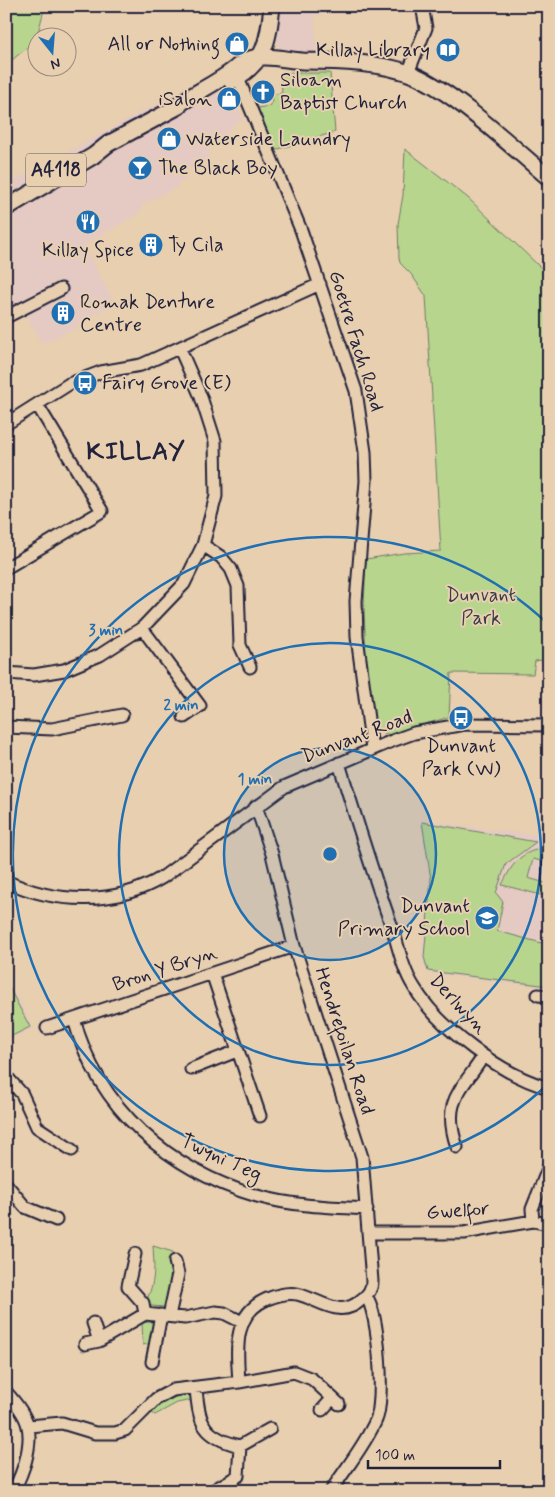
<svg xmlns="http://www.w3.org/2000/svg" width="555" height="1497" font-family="Mynerve,sans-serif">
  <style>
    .built { fill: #e4cac2 }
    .green { fill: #b8d58e; stroke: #6d7c64 }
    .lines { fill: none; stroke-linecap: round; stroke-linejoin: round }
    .minor-casing { stroke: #22223b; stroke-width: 15 }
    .major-casing { stroke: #22223b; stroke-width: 19 }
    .minor { stroke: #e8cfb0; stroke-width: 11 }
    .major { stroke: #e8cfb0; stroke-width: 15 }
    .ring { fill: none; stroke: #1f6fb2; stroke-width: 2.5 }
    .labels { text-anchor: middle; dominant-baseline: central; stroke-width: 4; stroke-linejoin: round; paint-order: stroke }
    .shield { fill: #e8cfb0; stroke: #5d565e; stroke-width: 1 }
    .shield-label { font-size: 19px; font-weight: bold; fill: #22223b }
    .poi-label { font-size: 20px; fill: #22223b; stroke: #e8cfb0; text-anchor: start }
    .street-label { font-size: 20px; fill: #22223b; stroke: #e8cfb0 }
    .park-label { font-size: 20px; fill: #383d47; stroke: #e8cfb0 }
    .district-label { font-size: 25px; font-weight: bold; letter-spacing: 1px; fill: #22223b; stroke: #e8cfb0 }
    .centre { fill: #1f6fb2; stroke: #e8cfb0; stroke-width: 2.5 }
    .ring-label { font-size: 15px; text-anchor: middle; font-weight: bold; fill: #1f6fb2; stroke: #e8cfb0; stroke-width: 4; stroke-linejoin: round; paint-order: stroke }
  </style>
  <rect width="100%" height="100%" fill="#e8cfb0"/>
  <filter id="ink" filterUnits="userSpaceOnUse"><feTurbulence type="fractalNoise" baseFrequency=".02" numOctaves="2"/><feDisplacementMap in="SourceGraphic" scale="10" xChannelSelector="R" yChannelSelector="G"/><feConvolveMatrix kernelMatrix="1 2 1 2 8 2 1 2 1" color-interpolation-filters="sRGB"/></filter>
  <g filter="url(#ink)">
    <path class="built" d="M281 6H336L335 14 322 12V15H314L317 53 283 51 276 44Z
      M221 69 243 120 234 124 231 129 210 143 209 159 186 170V180L178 183 179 186 144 204 138 214 84 245 115 304 77 323 78 327 42 344 28 317 22 314 6 322V185Z
      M420 820 549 837V988L427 973 421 956 429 879Z
      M6 976 33 1028 6 1041Z"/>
    <path class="green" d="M6 6H45L36 40 6 65Z
      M281 73H330L335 132 275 150 258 108 269 106 272 102 271 95 282 93Z
      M405 149 468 198 541 268 549 281V659L535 661 533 674 451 673 449 717 389 735 376 729 366 658 364 607 366 559 404 553 441 551 426 296 411 274 400 263 399 258 398 224 403 195Z
      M422 822 536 842 506 864 496 893 503 902 497 931 549 945V986L428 971 424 957 431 879Z
      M540 849 549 851V863L533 859 528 878 549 884V897L502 885C511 866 519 853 540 849Z
      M6 982 30 1027 6 1039Z
      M153 1246 173 1252 172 1264 174 1273 165 1307 151 1306 147 1299C156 1280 154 1266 153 1246Z
      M156 1321 154 1343 143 1345 142 1323Z
      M189 1395 192 1400 177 1403 155 1415 149 1411C161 1400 173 1396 189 1395Z"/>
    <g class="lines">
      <defs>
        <path id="minor" d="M408 73 426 28 422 6
          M238 78 301 230 356 391 365 452 366 481 356 601 357 637 372 749
          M6 317 61 289
          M6 424 69 384 101 372 141 365 320 284
          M203 545 221 557 231 569 238 586 240 645 250 667
          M6 568 102 511 38 406
          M142 628 200 706 184 717
          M6 673 34 675 64 670 100 655 142 628 184 584 203 545 216 496 215 441 201 397 180 349
          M6 727 52 729 122 715
          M339 763C356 819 373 875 393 930 399 949 403 970 414 987 438 1028 503 1076 549 1088
          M6 881C55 904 116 906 163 877L284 787 392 741 414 733 465 724 549 725
          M212 973 260 1116
          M538 995 549 996
          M74 1019C98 1109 169 1170 257 1196 292 1206 331 1207 367 1209
          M47 1028 294 946
          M191 1069 237 1051
          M6 1076 22 1094 37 1127 72 1150
          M457 1147C442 1102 459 1093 483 1057
          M6 1184 25 1207 56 1220
          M533 1221 532 1209 549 1166
          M370 1233H464L533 1221 549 1224
          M135 1254 128 1286 143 1303 145 1314
          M169 1316 178 1274 175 1261
          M93 1323 99 1341
          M85 1344 99 1341 145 1314 185 1318 215 1312 224 1313 242 1322
          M152 1362 161 1315
          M239 1382C237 1351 232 1314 267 1299 277 1295 287 1292 297 1294 319 1299 340 1320 361 1300 368 1295 372 1290 372 1281L362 1157 294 946 272 854 256 806
          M196 1388C199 1424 203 1437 240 1446L270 1429
          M6 1392C29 1417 34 1430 25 1463 22 1472 18 1485 12 1491
          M322 1410 332 1399
          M29 1426 62 1423 95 1433H115L125 1430 156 1399 173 1390 239 1382 294 1372 312 1379 339 1404
          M212 1491 238 1476 240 1446
          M331 1491C346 1468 365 1445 376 1420 385 1401 379 1313 366 1296"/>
        <path id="major" d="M231 81C265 63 268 43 272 6
          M171 110C190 95 212 86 232 71 237 68 241 62 247 60 264 53 285 60 303 61 338 61 384 62 416 76 458 95 512 147 549 178
          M6 208 93 156 108 144 179 106"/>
      </defs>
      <use href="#minor" class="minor-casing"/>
      <use href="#major" class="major-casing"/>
      <use href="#minor" class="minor"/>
      <use href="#major" class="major"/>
    </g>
  </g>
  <circle cx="330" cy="854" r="106" fill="#1f6fb2" fill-opacity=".12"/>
  <g class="ring">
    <circle cx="330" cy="854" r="106"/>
    <circle cx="330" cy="854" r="211"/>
    <path d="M548 1084A317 317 0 1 1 548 624"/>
  </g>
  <defs>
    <symbol id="shop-disc" viewBox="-11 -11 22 22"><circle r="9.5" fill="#1f6fb2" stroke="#e8cfb0"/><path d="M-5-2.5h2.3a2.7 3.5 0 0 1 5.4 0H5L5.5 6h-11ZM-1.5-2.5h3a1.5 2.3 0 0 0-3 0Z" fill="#fff"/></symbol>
    <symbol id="library-disc" viewBox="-11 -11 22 22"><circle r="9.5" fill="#1f6fb2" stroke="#e8cfb0"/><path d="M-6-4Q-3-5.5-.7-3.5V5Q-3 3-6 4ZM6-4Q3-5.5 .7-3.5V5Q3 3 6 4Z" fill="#fff"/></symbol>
    <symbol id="church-disc" viewBox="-11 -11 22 22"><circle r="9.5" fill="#1f6fb2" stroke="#e8cfb0"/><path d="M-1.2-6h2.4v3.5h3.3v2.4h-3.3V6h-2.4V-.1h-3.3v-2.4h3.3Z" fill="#fff"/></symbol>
    <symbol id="bar-disc" viewBox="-11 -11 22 22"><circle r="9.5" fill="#1f6fb2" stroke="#e8cfb0"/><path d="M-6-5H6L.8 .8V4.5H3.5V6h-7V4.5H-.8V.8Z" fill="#fff"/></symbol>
    <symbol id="restaurant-disc" viewBox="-11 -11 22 22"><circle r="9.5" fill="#1f6fb2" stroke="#e8cfb0"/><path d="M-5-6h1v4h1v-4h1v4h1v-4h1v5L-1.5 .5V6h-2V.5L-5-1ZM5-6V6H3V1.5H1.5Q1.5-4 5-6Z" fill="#fff"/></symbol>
    <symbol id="building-disc" viewBox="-11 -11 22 22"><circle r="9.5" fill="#1f6fb2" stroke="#e8cfb0"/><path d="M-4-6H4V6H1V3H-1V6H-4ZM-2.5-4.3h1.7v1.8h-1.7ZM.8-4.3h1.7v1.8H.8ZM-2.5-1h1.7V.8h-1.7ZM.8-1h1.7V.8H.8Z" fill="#fff"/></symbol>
    <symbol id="bus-disc" viewBox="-11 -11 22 22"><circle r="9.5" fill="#1f6fb2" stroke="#e8cfb0"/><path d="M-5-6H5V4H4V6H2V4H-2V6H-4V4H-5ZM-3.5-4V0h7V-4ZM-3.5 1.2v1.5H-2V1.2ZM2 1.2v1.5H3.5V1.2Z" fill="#fff"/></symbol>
    <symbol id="school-disc" viewBox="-11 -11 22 22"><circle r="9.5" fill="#1f6fb2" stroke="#e8cfb0"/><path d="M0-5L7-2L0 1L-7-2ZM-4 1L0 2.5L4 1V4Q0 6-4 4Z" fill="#fff"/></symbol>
  </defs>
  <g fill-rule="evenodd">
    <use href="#shop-disc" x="223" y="30" width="28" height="28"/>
    <use href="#library-disc" x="434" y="36" width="28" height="28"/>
    <use href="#church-disc" x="249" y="78" width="28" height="28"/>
    <use href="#shop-disc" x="215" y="85" width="28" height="28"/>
    <use href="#shop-disc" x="155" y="125" width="28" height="28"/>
    <use href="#bar-disc" x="126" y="154" width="28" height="28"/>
    <use href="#restaurant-disc" x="74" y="208" width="28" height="28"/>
    <use href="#building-disc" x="137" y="231" width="28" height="28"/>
    <use href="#building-disc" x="49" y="299" width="28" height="28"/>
    <use href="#bus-disc" x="71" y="369" width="28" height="28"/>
    <use href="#bus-disc" x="447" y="704" width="28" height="28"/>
    <use href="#school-disc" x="473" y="904" width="28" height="28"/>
  </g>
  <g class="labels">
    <rect class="shield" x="26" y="153.5" width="60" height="33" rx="4"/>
    <g class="shield-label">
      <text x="56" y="170">A4118</text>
    </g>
    <g class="poi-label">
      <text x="220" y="44" text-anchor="end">All or Nothing</text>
      <text x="430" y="50" text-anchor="end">Killay Library</text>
      <text x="280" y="80">Siloam<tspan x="280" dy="23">Baptist Church</tspan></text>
      <text x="212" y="99" text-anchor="end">iSalon</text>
      <text x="186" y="139">Waterside Laundry</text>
      <text x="158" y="168">The Black Boy</text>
      <text x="168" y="245">Ty Cila</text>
      <text x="88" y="250" text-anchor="middle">Killay Spice</text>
      <text x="80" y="302">Romak Denture<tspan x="80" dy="23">Centre</tspan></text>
      <text x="102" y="383">Fairy Grove (E)</text>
      <text x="461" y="746" text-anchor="middle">Dunvant<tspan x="461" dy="23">Park (W)</tspan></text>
      <text x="470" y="906" text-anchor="end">Dunvant<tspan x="470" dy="23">Primary School</tspan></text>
    </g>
    <g class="street-label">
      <text transform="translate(356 341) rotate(73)">Goetre Fach Road</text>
      <text transform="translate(357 737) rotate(-21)">Dunvant Road</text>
      <text transform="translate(165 969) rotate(-18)">Bron Y Bryn</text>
      <text transform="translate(458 1004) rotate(47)">Derlwyn</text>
      <text transform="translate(344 1041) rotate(72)">Hendrefoilan Road</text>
      <text transform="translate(221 1158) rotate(25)">Twyni Teg</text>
      <text transform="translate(458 1211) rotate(-4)">Gwelfor</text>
    </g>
    <g class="park-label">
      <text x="481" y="595">Dunvant<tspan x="481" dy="23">Park</tspan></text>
    </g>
    <g class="district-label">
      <text x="136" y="452">KILLAY</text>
    </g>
  </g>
  <circle cx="330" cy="854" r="8" class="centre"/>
  <g class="ring-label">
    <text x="106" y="635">3 min</text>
    <text x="181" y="710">2 min</text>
    <text x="255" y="784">1 min</text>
  </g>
  <rect width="555" height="1497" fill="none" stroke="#e8cfb0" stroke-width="25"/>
  <rect x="12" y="12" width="530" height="1472" fill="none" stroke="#22223b" stroke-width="2" filter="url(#ink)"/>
  <g transform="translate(52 52) rotate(163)"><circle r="24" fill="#e8cfb0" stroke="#998a81"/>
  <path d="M0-4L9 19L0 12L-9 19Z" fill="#1f6fb2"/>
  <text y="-8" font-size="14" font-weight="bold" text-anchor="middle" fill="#22223b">N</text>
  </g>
  <path d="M368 1460v8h132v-8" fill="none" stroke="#22223b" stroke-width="2.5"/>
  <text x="375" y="1460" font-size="15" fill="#22223b" stroke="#e8cfb0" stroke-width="4" paint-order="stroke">100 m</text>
</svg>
